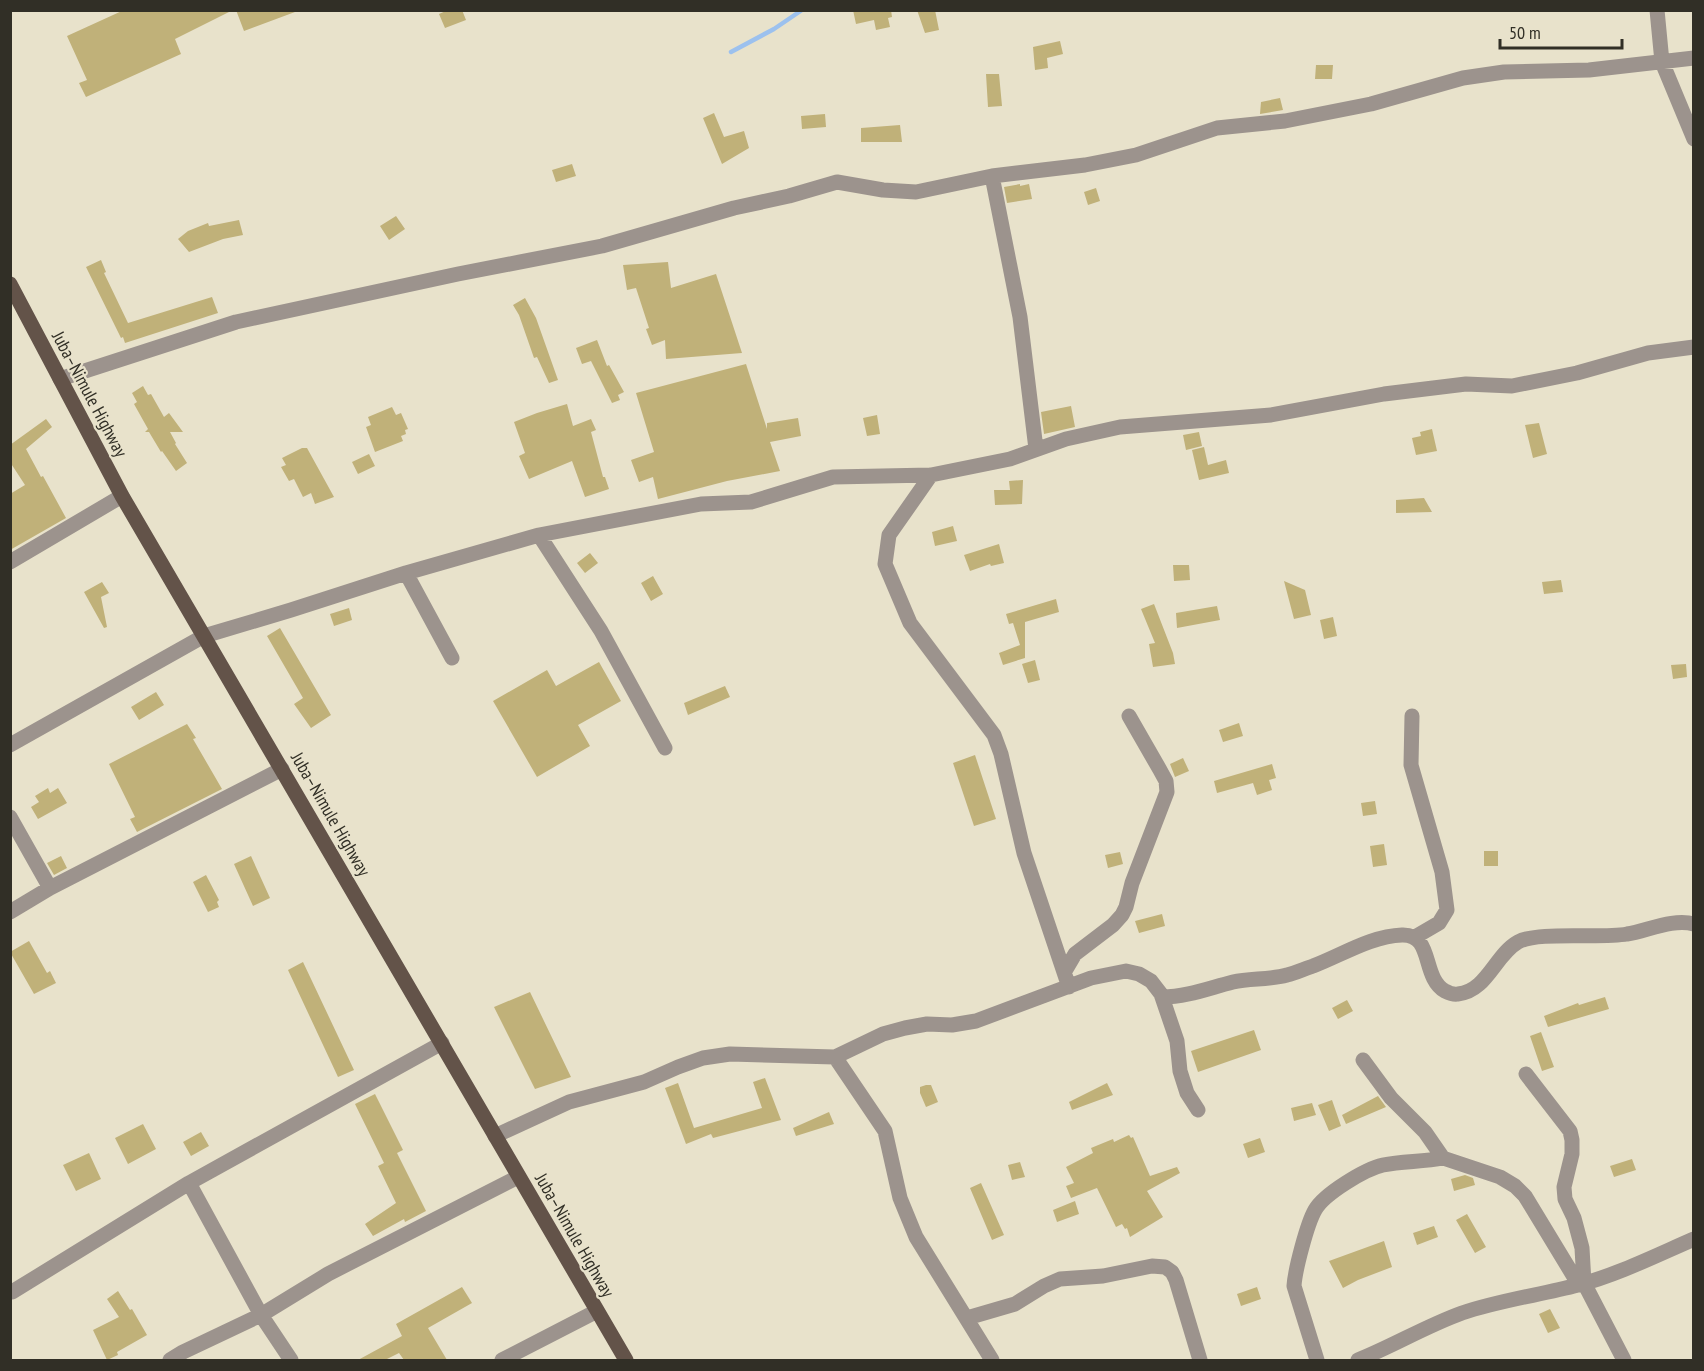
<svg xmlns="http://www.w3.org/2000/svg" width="1704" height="1371" font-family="'PT Sans Narrow',sans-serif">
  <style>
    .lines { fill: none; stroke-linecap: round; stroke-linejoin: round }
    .stream { stroke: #9cc1ee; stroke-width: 4.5 }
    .building { fill: #c0b179 }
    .minor { stroke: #9c938d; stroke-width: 15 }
    .major { stroke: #635349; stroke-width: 15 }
    .labels { text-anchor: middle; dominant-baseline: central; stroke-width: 4.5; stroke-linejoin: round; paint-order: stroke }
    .street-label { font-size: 18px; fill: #312f26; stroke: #e8e2cb }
  </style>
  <rect width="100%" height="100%" fill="#e8e2cb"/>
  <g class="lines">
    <path class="stream" d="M731 52 774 29 802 10"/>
  </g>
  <path class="building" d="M124 10H233L175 39 181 54 86 97 79 83 87 80 67 36Z
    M236 10H294L295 12 244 31Z
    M448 10H462L466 20 445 28 439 14Z
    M853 10H891L892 17 888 18 890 27 876 30 874 20 856 24Z
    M917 10H935L939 30 925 33Z
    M1060 41 1063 54 1047 58 1048 68 1035 70 1033 47Z
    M1316 65H1333L1332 79H1315Z
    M986 74H999L1002 106 988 107Z
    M1280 98 1283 110 1260 114 1261 102Z
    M714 113 724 137 744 131 749 148 722 164 703 118Z
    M825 114 826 127 802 129 801 116Z
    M900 125 902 142H861V128Z
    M572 164 576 176 556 182 552 170Z
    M1020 184V186L1029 184 1032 199 1007 203 1004 187Z
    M1096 188 1100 201 1088 205 1084 192Z
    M396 216 405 229 389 240 380 226Z
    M239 220 243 235 223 239 189 252 178 239 188 231 208 223 209 226Z
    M101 260 106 272 104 273 128 323 212 297 218 313 125 343 123 337 121 338 86 267Z
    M668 262 671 288 716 274 742 353 666 359 665 340 652 345 646 329 649 328 636 288 627 290 623 265Z
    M525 298 536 318 558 380 549 383 537 357 534 358 519 315 513 305Z
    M597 340 607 366 609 365 624 392 618 395 620 400 612 403 591 361 582 364 576 348Z
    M746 364 767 429V423L798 418 801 436 770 442 780 471 727 481 658 499 653 477 639 482 631 460 654 452 636 393Z
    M143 386 148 395 151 394 164 417 169 413 183 432H170L176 443 175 444 187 463 176 471 162 451 161 452 149 432H145L148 429 134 404 137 402 132 393Z
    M567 404 573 426 591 419 596 430 591 432 603 477H605L609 489 585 497 572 461 529 479 519 456 525 453 514 422 537 413Z
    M1071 406 1075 427 1044 434 1041 412Z
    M392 407 396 415 401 413 408 429 405 430 406 434 401 436 403 441 375 452 366 427 371 425 368 417Z
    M877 415 880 434 867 436 863 418Z
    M46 419 52 427 26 449 41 477 43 476 66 518 10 550V494L25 485 10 462V445Z
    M1539 423 1547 454 1533 458 1525 425Z
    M1432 429 1437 451 1416 455 1412 438 1421 436 1420 432Z
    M1199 432 1202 446 1186 450 1183 435Z
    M1204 447 1208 465 1226 460 1229 473 1199 480 1192 450Z
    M302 448H307L334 497 315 504 311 493 303 497 294 479 289 481 281 467 286 465 282 458Z
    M369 454 375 466 358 474 352 462Z
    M1023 480 1022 504 995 505 994 490H1010L1009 481Z
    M1424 498 1432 512 1396 513V500Z
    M953 526 957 541 935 546 932 532Z
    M999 544 1004 563 991 566 990 564 970 571 964 555Z
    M590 553 598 563 585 573 577 563Z
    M1173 565H1189L1190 580 1174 581Z
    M653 576 663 594 651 601 641 583Z
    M1561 580 1563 592 1544 594 1542 582Z
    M1284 581 1305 590 1311 615 1294 619Z
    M102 582 109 593 101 597 107 627 104 628 84 592Z
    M1056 599 1059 612 1025 622V658L1003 665 999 653 1020 645 1013 623 1009 624 1006 614Z
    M1154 604 1173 653 1175 664 1153 667 1149 644 1155 643 1141 609Z
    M1217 606 1220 620 1177 628 1176 613Z
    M349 608 352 620 334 626 330 614Z
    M1333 617 1337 636 1324 639 1320 620Z
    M280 628 331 715 311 728 294 704 303 698 267 636Z
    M1035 660 1040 680 1028 683 1022 664Z
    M599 662 621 701 578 725 590 746 537 777 493 701 547 670 556 686Z
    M1686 664 1687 677 1673 679 1671 665Z
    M725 686 730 697 688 715 684 703Z
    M156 692 164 705 139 720 131 707Z
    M1239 723 1243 736 1223 742 1219 730Z
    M187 724 196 738 193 739 222 789 137 832 130 819 135 817 109 764Z
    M975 755 996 819 974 826 953 763Z
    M1183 758 1189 771 1175 777 1170 764Z
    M1272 764 1276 778 1269 780 1272 790 1257 795 1253 783 1217 793 1214 781Z
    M48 788 50 793 58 788 67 803 38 819 31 807 39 802 35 796Z
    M1375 801 1377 814 1363 816 1361 803Z
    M1384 844 1387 865 1373 867 1370 846Z
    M1484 851H1498V866H1484Z
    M1120 852 1123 864 1108 868 1105 855Z
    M61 856 67 868 54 875 47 863Z
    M251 856 270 898 253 906 234 864Z
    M206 875 219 900 217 902 219 907 208 912 193 882Z
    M1162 914 1165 926 1139 933 1135 921Z
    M29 941 47 973 50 971 56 983 34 994 10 952Z
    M303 962 354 1070 338 1077 288 970Z
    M530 992 571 1077 535 1089 494 1007Z
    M1605 997 1609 1009 1548 1027 1544 1016 1578 1003 1579 1005Z
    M1347 1000 1353 1011 1338 1019 1332 1008Z
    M1254 1030 1261 1050 1198 1072 1191 1051Z
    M1541 1032 1554 1067 1542 1071 1530 1036Z
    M765 1078 781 1120 713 1138 711 1134 686 1144 665 1088 678 1083 694 1128 762 1108 753 1082Z
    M1107 1083 1113 1095 1072 1110 1069 1102Z
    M926 1085H931L938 1102 926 1107 920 1093V1087Z
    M375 1094 403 1150 397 1153 426 1211 405 1222 404 1219 373 1236 365 1224 396 1203 378 1166 384 1163 355 1104Z
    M1378 1096 1386 1107 1346 1124 1342 1115Z
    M1332 1100 1341 1126 1329 1131 1318 1105Z
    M1312 1103 1316 1115 1294 1121 1291 1108Z
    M829 1112 834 1124 796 1136 793 1128Z
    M143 1124 156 1149 128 1164 115 1138Z
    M201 1132 209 1146 191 1156 183 1142Z
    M1129 1135 1131 1138 1133 1137 1150 1176 1177 1167 1180 1173 1147 1191 1163 1217 1130 1237 1127 1228 1125 1229 1122 1224 1116 1227 1097 1188 1071 1198 1066 1186 1074 1183 1066 1167 1093 1153 1091 1148 1113 1139 1114 1142Z
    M1260 1138 1265 1152 1248 1158 1243 1144Z
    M89 1153 101 1179 76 1191 63 1165Z
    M1632 1159 1636 1170 1614 1177 1610 1166Z
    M1020 1162 1025 1177 1012 1180 1008 1165Z
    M1465 1175 1473 1178 1475 1185 1454 1191 1451 1179Z
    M981 1183 1004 1235 992 1240 970 1188Z
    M1075 1201 1079 1214 1057 1222 1053 1210Z
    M1467 1214 1486 1247 1475 1253 1456 1220Z
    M1434 1226 1438 1237 1417 1245 1413 1233Z
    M1384 1241 1392 1267 1358 1280 1343 1288 1329 1261Z
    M462 1287 472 1303 428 1328 447 1360H404L399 1353 385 1360H358L402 1336 396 1324Z
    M1257 1287 1261 1299 1241 1306 1237 1294Z
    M118 1291 130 1310 132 1309 147 1335 117 1352 118 1355 107 1360 93 1330 119 1317 107 1299Z
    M1550 1309 1560 1328 1548 1333 1539 1314Z"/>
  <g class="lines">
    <path class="minor" d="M1657 10 1662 62 1694 139
      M992 176 1020 317 1036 449
      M60 379 236 322 458 274 602 246 734 208 789 196 837 182 883 190 916 192 992 176 1085 165 1136 155 1217 128 1285 121 1371 104 1463 78 1504 72 1589 70 1694 58
      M931 475 889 535 885 564 910 623 994 735 1001 754 1024 853 1069 987
      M539 535 601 631 665 748
      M10 562 122 496
      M406 573 452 658
      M1412 716 1411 765 1442 872 1447 910 1439 923 1415 937
      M10 745 204 636 291 610 406 573 539 535 701 504 751 502 833 477 931 475 1010 459 1066 439 1120 427 1271 415 1384 394 1466 384 1512 386 1577 373 1648 353 1694 347
      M10 817 50 888
      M10 912 50 888 282 769
      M1065 971 1075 954 1113 925 1122 915 1126 907 1132 883 1167 792 1166 781 1160 770 1129 716
      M1162 997C1187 997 1209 988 1233 982 1250 978 1269 980 1287 975 1295 973 1304 969 1313 966 1342 955 1371 936 1402 935 1434 934 1421 977 1445 991 1449 993 1454 995 1458 994 1487 991 1495 955 1518 942 1538 931 1600 939 1627 934 1647 931 1673 918 1694 924
      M835 1057 885 1131 900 1198 916 1237 992 1360
      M1363 1060 1391 1098 1425 1132 1443 1158 1500 1177 1515 1186 1525 1196 1579 1285
      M1526 1074 1570 1131 1572 1140V1154L1564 1187 1565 1199 1574 1218 1582 1248 1584 1283 1624 1360
      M495 1136 569 1102 644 1082 678 1067 703 1058 730 1054 835 1057 883 1034 905 1028 927 1024 952 1025 976 1021 1091 978 1126 971 1139 974 1151 981 1161 994 1177 1041 1180 1071 1187 1093 1198 1110
      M189 1183 261 1315 291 1360
      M12 1292 189 1183 442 1043
      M967 1318 1015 1304 1044 1286 1060 1279 1103 1276 1152 1266 1165 1267 1172 1272 1176 1280 1200 1360
      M170 1360 183 1352 261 1315 328 1274 518 1177
      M502 1360 597 1311
      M1317 1360 1294 1286C1295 1270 1307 1224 1315 1210 1324 1194 1365 1169 1383 1165 1403 1161 1423 1162 1443 1158
      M1358 1360C1393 1346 1426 1326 1462 1313 1501 1300 1540 1295 1578 1285 1617 1275 1657 1255 1694 1239"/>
    <path class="major" d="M10 284 122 496 626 1360"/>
  </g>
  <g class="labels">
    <g class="street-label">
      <text transform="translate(90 394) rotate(62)">Juba–Nimule Highway</text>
      <text transform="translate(331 814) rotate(60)">Juba–Nimule Highway</text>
      <text transform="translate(575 1235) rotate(60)">Juba–Nimule Highway</text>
    </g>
  </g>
  <rect width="1704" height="1371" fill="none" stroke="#312f26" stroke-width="24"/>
  <path d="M1500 39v9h122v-9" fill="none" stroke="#312f26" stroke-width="3"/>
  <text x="1509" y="39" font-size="18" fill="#312f26" stroke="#e8e2cb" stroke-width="4.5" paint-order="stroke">50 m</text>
</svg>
